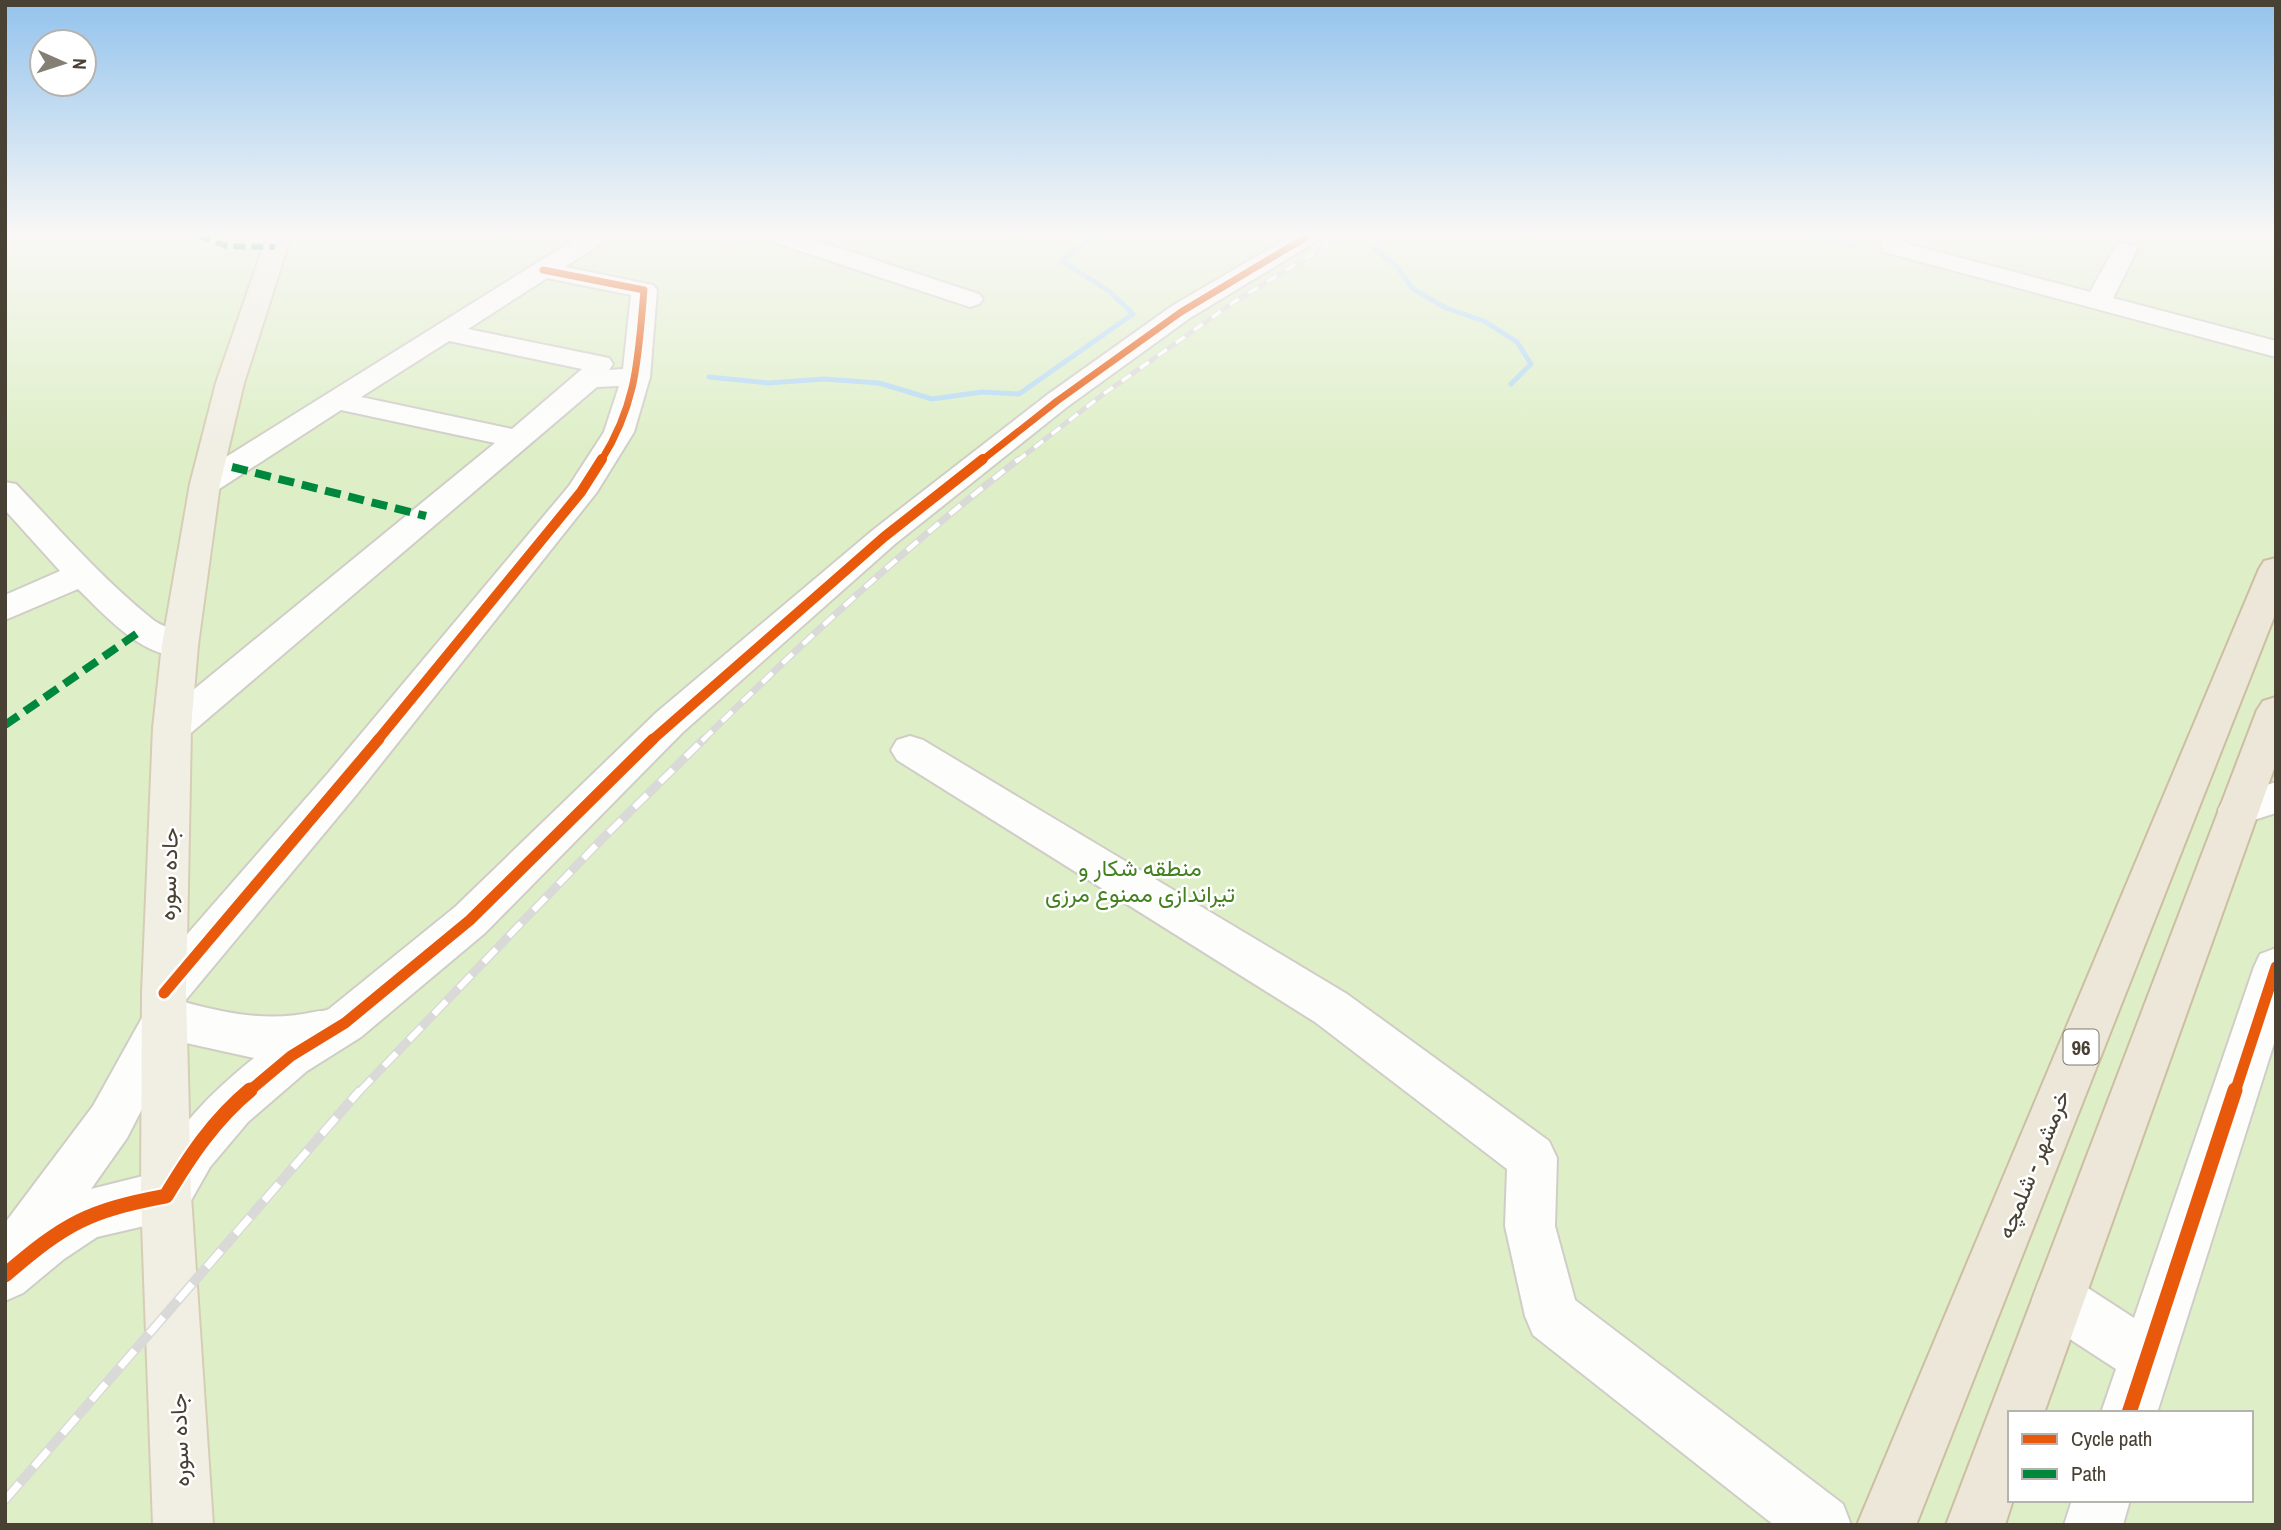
<svg xmlns="http://www.w3.org/2000/svg" width="2281" height="1530" font-family="'Archivo Narrow',Vazirmatn,sans-serif">
  <style>
    .green { fill: #deefc7; fill-rule: evenodd }
    .lines { fill: none; stroke-linecap: round; stroke-linejoin: round }
    .stream { stroke: #b5daf4; stroke-width: 5 }
    .building { fill: #dbd8d2; stroke: #dad6cf; stroke-width: 2 }
    .minor-casing { stroke: #d0cdc7; stroke-width: 4 }
    .major-casing { stroke: #d6cdb5; stroke-width: 4 }
    .highway-casing { stroke: #cdbea2; stroke-width: 4 }
    .minor { fill: #fdfdfc; fill-rule: evenodd }
    .major { fill: #f1eee4; fill-rule: evenodd }
    .highway { fill: #ece7d9; fill-rule: evenodd }
    .rail-far3-casing { stroke: #d9d9d8; stroke-width: 5 }
    .rail-far2-casing { stroke: #d9d9d8; stroke-width: 7 }
    .rail-far1-casing { stroke: #d9d9d8; stroke-width: 9 }
    .rail-casing { stroke: #d9d9d8; stroke-width: 10 }
    .rail-far3 { stroke: #fff; stroke-width: 3.5; stroke-dasharray: 11; stroke-linecap: butt }
    .rail-far2 { stroke: #fff; stroke-width: 4.5; stroke-dasharray: 14; stroke-linecap: butt }
    .rail-far1 { stroke: #fff; stroke-width: 6; stroke-dasharray: 18; stroke-linecap: butt }
    .rail { stroke: #fff; stroke-width: 7; stroke-dasharray: 22; stroke-linecap: butt }
    .quiet-far1 { stroke: #00873e; stroke-width: 6; stroke-dasharray: 12 6; stroke-linecap: butt }
    .quiet { stroke: #00873e; stroke-width: 8; stroke-dasharray: 16 8; stroke-linecap: butt }
    .cycleway-far3-casing { stroke: #fff; stroke-width: 10 }
    .cycleway-far2-casing { stroke: #fff; stroke-width: 13 }
    .cycleway-far1-casing { stroke: #fff; stroke-width: 16 }
    .cycleway-casing { stroke: #fff; stroke-width: 19 }
    .cycleway-far3 { stroke: #e8590c; stroke-width: 7 }
    .cycleway-far2 { stroke: #e8590c; stroke-width: 10 }
    .cycleway-far1 { stroke: #e8590c; stroke-width: 11 }
    .cycleway { stroke: #e8590c; stroke-width: 15 }
    .labels { text-anchor: middle; dominant-baseline: central; stroke-width: 5; stroke-linejoin: round; paint-order: stroke }
    .shield { fill: #fff; stroke: #7f7a71; stroke-width: 2 }
    .shield-label { font-size: 21px; font-weight: bold; fill: #484134 }
    .park-label { font-size: 23px; fill: #438121; stroke: #fff }
    .street-label { font-size: 23px; fill: #484134; stroke: #fff }
  </style>
  <rect width="100%" height="100%" fill="#f2f0ea"/>
  <path class="green" d="M5 236H2276V1525H5ZM2010 1413H2251V1500H2010Z"/>
  <g class="lines">
    <path class="stream" d="M1817 236 1856 245
      M1371 245 1397 267 1412 288 1446 308 1484 321 1517 342 1531 364 1511 384
      M709 377 768 383 824 379 879 383 932 399 982 392 1019 394 1133 314 1109 291 1062 261 1093 236"/>
  </g>
  <path class="building" d="M697 236H752L732 247Z"/>
  <g class="lines">
    <defs>
      <path id="minor" d="M580 236H608L605 241 565 267 653 285 657 290 650 377 634 432 597 492 357 794 184 1002C228 1014 269 1022 314 1012 321 1010 323 1012 329 1009L455 907 657 712 873 530 1047 395 1172 306 1291 236H1320L1317 241 1190 318 1067 407 895 544 683 732 485 933 361 1037 307 1071 248 1122 210 1167 184 1213 166 1221 97 1237 64 1259 23 1293 5 1301V1223L93 1106 148 1007 142 993 148 979 329 772 569 486 604 432 619 386 597 387 185 738 172 742 159 738 153 728 159 718 495 443 341 410 216 491 205 493 194 491 190 484 194 477ZM547 278 631 295 623 369 609 370 613 364 609 358 468 329ZM449 341 582 369 512 429 361 397ZM177 1041 254 1058C208 1095 181 1124 151 1174L91 1189 127 1138Z
        M767 236H802L979 294 983 299 979 304 970 307 961 304 770 241Z
        M1880 236H1904L1905 243 2090 292 2116 245 2125 243 2134 245 2137 250 2113 298 2276 341V357L1884 252Z
        M5 482 16 484C60 530 102 579 152 619 166 631 188 628 198 645L192 654C149 666 106 616 78 589L5 620V595L60 571 5 510Z
        M910 736 923 740 1347 994 1549 1141 1557 1158 1555 1226 1575 1300 1843 1504 1851 1525H1774L1533 1335 1525 1316 1505 1226 1507 1169 1315 1022 897 760 891 750 897 740Z
        M2276 782V813L2238 825 2224 821 2218 810 2224 799Z
        M2276 948V1037L2157 1413H2101L2116 1369 2039 1319 2032 1300 2039 1281 2058 1274 2077 1281 2134 1318 2254 967 2260 954Z
        M2072 1500H2130L2123 1525H2064Z"/>
      <path id="major" d="M267 236H291L244 383 220 484 198 645 191 728 186 993 191 1196 213 1525H153L141 1196 142 993 153 728 162 645 190 484 216 383Z"/>
      <path id="highway" d="M2276 558V612L1916 1525H1857L2259 569 2264 561Z
        M2276 697V763L2044 1413H2010V1500H2013L2005 1525H1946L2257 710 2263 701Z"/>
    </defs>
    <use href="#minor" class="minor-casing"/>
    <use href="#major" class="major-casing"/>
    <use href="#highway" class="highway-casing"/>
    <use href="#minor" class="minor"/>
    <use href="#major" class="major"/>
    <use href="#highway" class="highway"/>
    <defs>
      <path id="rail-far3" d="M1017 461 1102 395 1234 302 1342 236"/>
      <path id="rail-far2" d="M702 741C803 642 907 545 1019 459"/>
      <path id="rail-far1" d="M359 1092 602 839 704 739"/>
      <path id="rail" d="M5 1500 360 1090"/>
    </defs>
    <use href="#rail-far3" class="rail-far3-casing"/>
    <use href="#rail-far2" class="rail-far2-casing"/>
    <use href="#rail-far1" class="rail-far1-casing"/>
    <use href="#rail" class="rail-casing"/>
    <use href="#rail-far3" class="rail-far3"/>
    <use href="#rail-far2" class="rail-far2"/>
    <use href="#rail-far1" class="rail-far1"/>
    <use href="#rail" class="rail"/>
    <path class="quiet-far1" d="M199 236 227 246 275 247"/>
    <path class="quiet" d="M232 467 426 516
      M5 725 142 630"/>
    <defs>
      <path id="cycleway-far3" d="M543 270 644 290C638 356 638 402 601 461
        M981 461 1057 401 1181 312 1308 236"/>
      <path id="cycleway-far2" d="M377 741 581 492 602 459
        M651 741 884 537 983 459"/>
      <path id="cycleway-far1" d="M164 993 379 739
        M248 1092 291 1056 345 1023 470 920 653 739
        M2235 1092 2276 967"/>
      <path id="cycleway" d="M5 1275C66 1223 87 1211 166 1196 190 1156 214 1120 250 1090
        M2129 1413 2235 1090"/>
    </defs>
    <use href="#cycleway-far3" class="cycleway-far3-casing"/>
    <use href="#cycleway-far2" class="cycleway-far2-casing"/>
    <use href="#cycleway-far1" class="cycleway-far1-casing"/>
    <use href="#cycleway" class="cycleway-casing"/>
    <use href="#cycleway-far3" class="cycleway-far3"/>
    <use href="#cycleway-far2" class="cycleway-far2"/>
    <use href="#cycleway-far1" class="cycleway-far1"/>
    <use href="#cycleway" class="cycleway"/>
  </g>
  <linearGradient id="sky" x2="0" y2="1"><stop stop-color="#93c3ed"/><stop offset="0.52" stop-color="#f9f8f6"/><stop offset="1" stop-color="#f9f8f6" stop-opacity="0"/></linearGradient>
  <rect width="2281" height="450" fill="url(#sky)"/>
  <g class="labels">
    <rect class="shield" x="2063.5" y="1029.5" width="35" height="35" rx="5"/>
    <g class="shield-label">
      <text x="2081" y="1047">96</text>
    </g>
    <g class="park-label">
      <text x="1140" y="867">منطقه شکار و<tspan x="1140" dy="26">تیراندازی ممنوع مرزی</tspan></text>
    </g>
    <g class="street-label">
      <text transform="translate(168 874) rotate(-88)">جاده سوره</text>
      <text transform="translate(2033 1164) rotate(-68)">خرمشهر - شلمچه</text>
      <text transform="translate(179 1440) rotate(-92)">جاده سوره</text>
    </g>
  </g>
  <rect width="2281" height="1530" fill="none" stroke="#484134" stroke-width="14"/>
  <rect x="2008" y="1411" width="245" height="91" fill="#ffffff" stroke="#b6b3ae" stroke-width="2"/>
  <rect x="2022" y="1434" width="35" height="10" fill="#e8590c" stroke="#b6b3ae" stroke-width="2"/>
  <text x="2071" y="1446" font-size="21" fill="#484134">Cycle path</text>
  <rect x="2022" y="1469" width="35" height="10" fill="#00873e" stroke="#b6b3ae" stroke-width="2"/>
  <text x="2071" y="1481" font-size="21" fill="#484134">Path</text>
  <g transform="translate(63 63) rotate(93)"><circle r="33" fill="#ffffff" stroke="#b6b3ae" stroke-width="2"/>
  <path d="M0-5L12 26L0 18L-12 26Z" fill="#847e74"/>
  <text y="-10" font-size="19" font-weight="bold" text-anchor="middle" fill="#484134">N</text>
  </g>
</svg>
